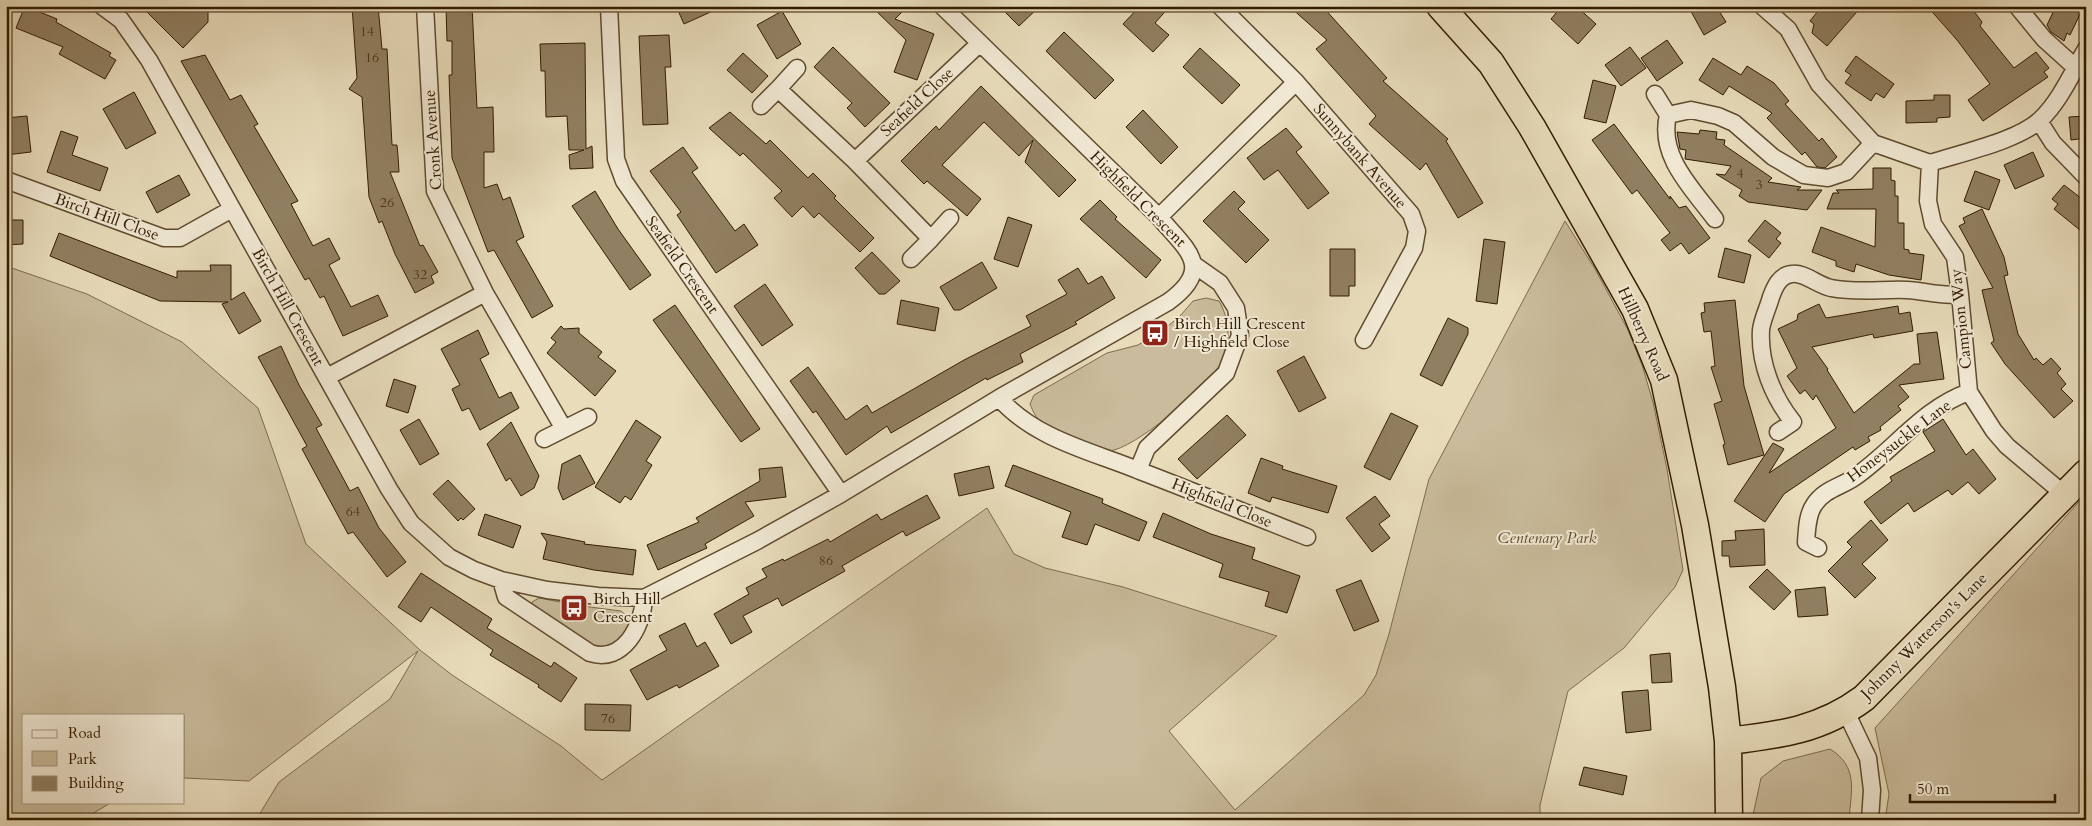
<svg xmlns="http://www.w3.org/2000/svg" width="2092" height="826" font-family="Cardo,serif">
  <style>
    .green { fill: #c9bb9b; stroke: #7e6b4e }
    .building { fill: #917f61; stroke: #321b00 }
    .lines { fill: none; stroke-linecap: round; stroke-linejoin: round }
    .minor-casing { stroke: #604b2f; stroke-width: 19 }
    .trunk-casing { stroke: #321b00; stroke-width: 29 }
    .minor { stroke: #f0e8d3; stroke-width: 16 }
    .trunk { stroke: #e8dcbb; stroke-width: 26 }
    .labels { text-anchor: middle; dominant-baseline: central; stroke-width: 4; stroke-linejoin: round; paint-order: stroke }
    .number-label { font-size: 14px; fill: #4a3418 }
    .street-label { font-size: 16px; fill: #321b00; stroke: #f0e8d3 }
    .poi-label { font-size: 16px; fill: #321b00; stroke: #f0e8d3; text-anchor: start }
    .park-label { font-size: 16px; font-style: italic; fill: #5f4b2e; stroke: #f0e8d3 }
  </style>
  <rect width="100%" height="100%" fill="#e8dcbb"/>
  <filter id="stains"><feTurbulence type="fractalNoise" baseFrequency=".004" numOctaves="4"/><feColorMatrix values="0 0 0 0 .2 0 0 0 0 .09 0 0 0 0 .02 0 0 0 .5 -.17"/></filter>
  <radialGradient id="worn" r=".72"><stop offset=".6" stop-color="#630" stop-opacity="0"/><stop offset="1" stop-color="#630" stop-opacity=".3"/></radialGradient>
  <path class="green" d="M1565 221 1595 269 1628 330 1642 365 1653 402 1667 469 1683 570 1675 587 1624 648 1568 691 1540 805V820H256L279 782 390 699 418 651 249 781 184 778V715H24V802H112L82 820H6V266L87 294 182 342 258 408 306 544 420 650 452 675 561 746 602 780 987 508 1014 554 1045 568 1123 587 1277 636 1169 731 1235 810 1364 695 1376 675 1389 634 1429 479Z
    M1206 298 1219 301C1230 319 1232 347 1219 366 1204 389 1135 449 1109 451 1100 452 1075 438 1066 434 1046 426 1038 425 1030 404L1034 395 1107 353 1138 345 1162 331 1180 316 1193 301Z
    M2086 494V820H1885L1889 794 1875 728Z
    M539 598 571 604 569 613 580 615 582 606 621 611C643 627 615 647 596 647L534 608 532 602Z
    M1830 749C1859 767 1851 791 1849 820H1752L1761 778 1783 761Z"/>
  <path class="building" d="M25 6 57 19 56 22 111 53 109 56 116 60 105 79 59 54 63 47 16 28Z
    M141 6H208V22L183 48Z
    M352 6H378L382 49H387L392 145H397L398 156 399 172H390L420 246 423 245 438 272 431 276 434 283 415 293 395 254 382 221 379 223 369 197 362 97 349 89 357 78Z
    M446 6H472L477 108 493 107 494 152H484V188L497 184 503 200 510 197 524 237 516 241 553 306 532 318 494 250 488 252 452 158 449 75H452V41H447Z
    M676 6H724L684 24Z
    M871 6H908L895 19 934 34 917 80 894 72 906 40Z
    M999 6H1040L1019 26Z
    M1140 6H1170L1155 23 1169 35 1153 52 1123 24Z
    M1289 6H1322L1387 78 1383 81 1448 139 1446 141 1483 203 1458 218 1426 163 1420 170 1369 124 1376 116 1316 49 1327 40Z
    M1562 6H1576L1596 24 1578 44 1551 19Z
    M1688 6H1716L1726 22 1704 35Z
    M1822 6H1862L1827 46 1812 33 1814 24 1810 21Z
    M1927 6H1970L1982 22 1980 26 2014 68 2036 52 2049 68 2044 72 2048 77 1983 121 1968 100 1990 84 1957 40Z
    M2056 6H2084L2070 35 2067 33 2064 41 2051 32 2047 25Z
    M782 11 801 44 777 59 757 25Z
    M1064 32 1114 80 1095 99 1046 51Z
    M669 35 671 67H665L668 124 643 125 639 36Z
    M1667 40 1683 63 1657 81 1641 58Z
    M585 43 586 149 592 146 593 168 570 169 569 155 584 150H569L567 116 546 117 545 71H541L540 44Z
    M833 47 890 103 865 127 847 108 852 103 814 67Z
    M1630 47 1646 68 1621 86 1605 65Z
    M1200 48 1240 85 1222 104 1183 67Z
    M743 53 768 76 752 93 727 70Z
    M205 55 230 100 241 95 248 107 258 124 254 126 298 201 291 204 313 246 329 238 340 259 329 265 351 307 378 295 388 316 343 336 324 296 320 298 309 278 305 280 181 61Z
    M1856 56 1894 84 1884 98 1876 93 1871 101 1845 83 1851 75 1845 71Z
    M1713 58 1741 75 1747 66 1774 83 1789 101 1785 104 1819 141 1822 138 1837 157 1825 168 1817 167 1805 152 1802 155 1767 118 1772 113 1729 86 1723 95 1699 80Z
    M1593 80 1616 86 1606 123 1584 118Z
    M981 86 1076 180 1059 197 1025 162 1033 140 1019 156 984 122 942 165 981 199 967 216 927 181 924 184 901 161 936 126 939 130Z
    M134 92 156 133 126 149 103 109Z
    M1934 95H1950V117L1937 118V122L1906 123V101L1934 100Z
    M1143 110 1178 147 1161 164 1126 127Z
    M730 112 766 144 770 140 808 178 813 173 836 196 834 198 874 238 860 252 819 213 814 218 803 206 792 217 774 198 782 191 743 153 740 156 709 128Z
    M27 116 31 152 6 155V118Z
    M2086 116V138L2071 140 2069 117Z
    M1614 124 1670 199V196L1679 208 1686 206 1710 238 1689 254 1681 243 1670 251 1661 240 1670 233 1637 190 1632 194 1592 140Z
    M1286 128 1302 147 1296 152 1329 193 1308 209 1278 170 1264 180 1247 158Z
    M1700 130 1717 132 1716 139 1725 140 1724 145 1772 178 1768 182 1801 187 1797 190H1822L1807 210 1748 202 1739 196 1742 190 1716 174 1725 175 1731 166 1685 159 1686 150 1680 149 1677 132 1699 134Z
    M61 131 78 137 72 155 108 168 100 191 47 172Z
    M683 147 698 168 692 172 735 231 744 224 758 245 716 273 677 215 681 212 650 171Z
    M2033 152 2044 176 2015 189 2004 165Z
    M1873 168H1891V180L1895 181V196H1898V223H1904V249L1909 250V253L1924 255 1921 280 1889 275 1856 264 1854 272 1836 266V261L1812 252 1821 227 1875 247 1876 209H1827L1833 193H1839L1836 190 1873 189Z
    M1975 171 2000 180 1989 210 1964 201Z
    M179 175 190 195 157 213 146 192Z
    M2064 185 2086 202V235L2054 209 2058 204 2052 199Z
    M595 191 618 229 651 275 630 290 572 206Z
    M1234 191 1245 202 1238 209 1269 240 1246 263 1203 221Z
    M1100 200 1117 217 1115 219 1161 260 1146 278 1080 219Z
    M1982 209 2004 257 2008 275 2004 276 2018 334 2034 360 2036 358 2043 365 2051 358 2061 369 2057 373 2066 384 2061 389 2073 401 2054 418 2005 364 1991 343 1994 341 1982 290 1993 288 1959 226 1965 223 1963 218Z
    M1008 217 1032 225 1018 267 994 259Z
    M6 220H23V244L6 245Z
    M1765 220 1781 233 1776 239 1781 243 1769 258 1748 241Z
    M59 233 177 278V271H211L210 265H231V300L244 292 261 321 239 334 222 304 228 302 160 301 50 256Z
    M1484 239 1505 242 1497 304 1476 301Z
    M1725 248 1751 255 1744 283 1718 277Z
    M1330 249H1355V286H1349V296H1330Z
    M872 252 900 281 885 294H879L855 268Z
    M982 262 997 288 960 310H954L940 287Z
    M1078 268 1088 284 1102 276 1115 298 1075 322 1077 324 1020 354 1023 362 987 380 986 378 891 433 887 426 846 455 816 411 813 413 790 381 808 367 846 420 867 405 872 413 964 360 1031 326 1026 316 1067 294 1058 280Z
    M765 284 793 325 762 346 734 306Z
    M901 300 939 308 935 331 897 324Z
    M1735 300 1744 386 1764 455 1728 465 1723 445 1725 444 1714 404 1722 401 1711 367 1715 366 1711 331 1704 332 1701 313 1705 312 1704 303Z
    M1819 304 1826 318 1898 306 1899 314 1910 312 1913 331 1874 338 1873 334 1812 347 1828 369 1827 370 1854 413 1914 364H1920L1917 334 1937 332 1944 379 1899 385 1909 397 1898 406 1901 410 1880 427 1881 430 1868 437 1870 441 1855 450 1853 447 1784 494 1765 522 1734 501 1773 443 1784 449 1769 473 1836 428 1816 395 1813 400 1805 390 1800 394 1787 376 1797 368 1778 329 1797 320 1798 314Z
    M675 305 760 429 741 442 653 320Z
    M1448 318 1468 328V334L1442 386 1420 375Z
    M561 326 564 329 579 328V333L602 352 598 357 616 371 595 396 547 353 556 342 551 338Z
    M478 330 489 354 480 359 499 398 511 392 519 408 480 430 469 408 462 411 452 389 460 385 441 349Z
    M281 346 299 385 322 425 316 428 350 491 358 487 379 528 406 562 387 577 353 532 348 534 302 449 307 446 258 357Z
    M1304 356 1326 398 1299 412 1277 371Z
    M394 379 416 386 408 413 386 406Z
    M1391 413 1418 426 1390 480 1364 467Z
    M1227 415 1246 435 1197 479 1178 459Z
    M419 419 439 454 420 465 400 430Z
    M1943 419 1966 455 1973 449 1996 479 1979 494 1968 482 1952 495 1948 490 1914 512 1908 503 1881 524 1864 502 1892 481 1890 477 1935 451 1923 432Z
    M636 420 661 437 646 461 652 465 631 500 625 496 620 503 595 487Z
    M511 422 539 476 534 488 521 496 510 478 506 481 487 444Z
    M580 455 595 483 563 500 558 488 562 464Z
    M1261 458 1283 466 1282 469 1337 486 1328 513 1272 497 1270 502 1248 493Z
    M1013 465 1103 499 1102 503 1147 522 1139 541 1095 524 1087 545 1062 537 1071 512 1005 486Z
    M989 466 994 488 959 496 954 474Z
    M782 467 786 497 745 502 754 516 705 544 707 548 658 570 647 545 699 522 696 518 760 481 759 469Z
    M448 480 475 509 463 520 461 518 458 521 433 494Z
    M927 495 940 518 906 536 903 531 842 566 845 571 782 606 778 598 743 616 752 632 731 644 714 614 749 594 746 588 767 577 762 569 783 559 784 561 828 539 830 542 877 514 881 520Z
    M1375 496 1390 516 1379 524 1390 538 1372 552 1346 518Z
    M1163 513 1211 534 1255 548 1252 559 1300 576 1287 613 1265 606 1269 592 1219 577 1223 564 1153 537Z
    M485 514 521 526 513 548 478 535Z
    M1871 520 1888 540 1862 564 1876 578 1855 598 1828 571 1852 547 1847 542Z
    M1764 529 1765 565 1730 567 1729 556H1722V541L1736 540 1735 531Z
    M541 533 585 542 584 544 636 550 633 575 594 570 543 559 547 542Z
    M1767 569 1791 592 1774 610 1749 587Z
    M421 573 492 619 487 628 551 667 554 662 577 678 561 702 538 687 539 685 490 655 493 650 431 607 421 622 398 607Z
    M1361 580 1379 621 1354 631 1336 590Z
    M1825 587 1828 615 1798 617 1795 590Z
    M685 623 697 647 705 642 719 666 679 688 677 685 647 700 630 670 667 650 659 636Z
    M1670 653 1672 682 1652 683 1650 655Z
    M1648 690 1651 730 1626 733 1622 692Z
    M585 704 631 705 630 731 585 730Z
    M1584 767 1627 776 1623 795 1579 785Z"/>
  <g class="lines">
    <defs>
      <path id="minor" d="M102 6 121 20 149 60 389 489 411 523 449 557 474 570 501 580 547 590 598 596 644 598 757 541 841 494 999 398 1168 302C1215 268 1187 250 1159 217L942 6
        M425 6 435 191 485 293 564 429 544 439
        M609 6 616 159 624 181 841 494
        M1220 6 1296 82 1411 214 1417 231 1414 248 1364 340
        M1762 6 1788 29 1819 84 1873 143 1930 163
        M2017 6 2044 39 2075 67
        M778 89 797 68
        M1655 94 1668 115
        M761 106 778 89 855 161 931 239 911 259
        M2039 121 2053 143 2086 177
        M855 161 980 43
        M6 180 164 238H180L232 209
        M1159 217 1296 82
        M1715 219C1692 188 1658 156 1668 115L1691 110 1718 116 1734 123 1773 157 1804 175 1828 178 1846 172 1873 143
        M931 239 950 218
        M327 377 485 293
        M999 398C1035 439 1091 451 1140 471 1195 492 1251 515 1307 537
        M564 429 588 417
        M1778 432 1793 422C1773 397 1759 363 1761 330 1762 320 1768 308 1771 297 1775 286 1780 275 1792 274 1804 272 1819 286 1831 288 1857 293 1882 289 1907 290 1926 291 1942 297 1960 294
        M1138 470 1147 448 1226 373 1240 335 1236 308 1220 283 1193 264
        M2065 495 2007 446 1994 431 1969 392 1960 294 1955 257 1933 224 1928 201 1930 163C1961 153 2017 141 2040 120 2060 101 2072 73 2086 49
        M1818 548 1806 542C1807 530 1807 515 1814 505 1824 489 1841 487 1855 477 1894 450 1923 408 1969 392
        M501 580 506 597 590 653C623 664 643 626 644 598
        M1846 712 1868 758 1872 790 1870 820"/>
      <path id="trunk" d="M1440 6 1491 63 1532 127 1635 309 1664 380 1695 525 1722 687 1728 741 1729 820
        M1728 741C1780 735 1821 730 1864 698L2086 473"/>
    </defs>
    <use href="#minor" class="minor-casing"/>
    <use href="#trunk" class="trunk-casing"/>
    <use href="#minor" class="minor"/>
    <use href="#trunk" class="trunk"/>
  </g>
  <defs>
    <symbol id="bus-square" viewBox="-11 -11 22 22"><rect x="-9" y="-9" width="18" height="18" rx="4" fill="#8f2418" stroke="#f0e8d3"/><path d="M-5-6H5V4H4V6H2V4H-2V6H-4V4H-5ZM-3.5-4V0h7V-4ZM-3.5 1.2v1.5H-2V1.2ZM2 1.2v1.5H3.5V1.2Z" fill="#fff"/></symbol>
  </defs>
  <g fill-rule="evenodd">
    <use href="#bus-square" x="1139" y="317" width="32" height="32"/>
    <use href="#bus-square" x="558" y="592" width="32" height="32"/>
  </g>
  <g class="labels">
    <g class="number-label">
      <text x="367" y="31">14</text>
      <text x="372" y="57">16</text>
      <text x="1740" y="173">4</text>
      <text x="1759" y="184">3</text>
      <text x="387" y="202">26</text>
      <text x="420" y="274">32</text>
      <text x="353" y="511">64</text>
      <text x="826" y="560">86</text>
      <text x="608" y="718">76</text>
    </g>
    <g class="street-label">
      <text transform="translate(917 102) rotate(-43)">Seafield Close</text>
      <text transform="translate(433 140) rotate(-94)">Cronk Avenue</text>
      <text transform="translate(1360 156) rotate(49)">Sunnybank Avenue</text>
      <text transform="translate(1138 199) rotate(45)">Highfield Crescent</text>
      <text transform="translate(107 217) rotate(20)">Birch Hill Close</text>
      <text transform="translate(682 265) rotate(55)">Seafield Crescent</text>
      <text transform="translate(288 307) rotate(61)">Birch Hill Crescent</text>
      <text transform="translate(1961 319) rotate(-96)">Campion Way</text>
      <text transform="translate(1643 334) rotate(66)">Hillberry Road</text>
      <text transform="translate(1899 441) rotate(-37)">Honeysuckle Lane</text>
      <text transform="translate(1222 503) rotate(22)">Highfield Close</text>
      <text transform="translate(1924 636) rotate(-45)">Johnny Watterson's Lane</text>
    </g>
    <g class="poi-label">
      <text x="1174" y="324">Birch Hill Crescent<tspan x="1174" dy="18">/ Highfield Close</tspan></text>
      <text x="593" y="599">Birch Hill<tspan x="593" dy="18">Crescent</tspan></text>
    </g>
    <g class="park-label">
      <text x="1547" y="538">Centenary Park</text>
    </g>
  </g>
  <rect width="2092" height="826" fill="none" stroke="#e8dcbb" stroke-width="25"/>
  <rect x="8" y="8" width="2077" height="811" fill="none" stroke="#321b00" stroke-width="2.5"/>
  <rect x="12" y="12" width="2067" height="801" fill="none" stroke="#321b00"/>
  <rect x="22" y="714" width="162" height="90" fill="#f0e8d3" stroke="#a4967f"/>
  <rect x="32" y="730" width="25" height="8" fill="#f0e8d3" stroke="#a4967f"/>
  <text x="68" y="738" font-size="15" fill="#321b00">Road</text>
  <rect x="32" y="751" width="25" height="15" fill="#c9bb9b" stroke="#a4967f"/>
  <text x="68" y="764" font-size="15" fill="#321b00">Park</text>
  <rect x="32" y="776" width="25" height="15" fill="#917f61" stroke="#a4967f"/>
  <text x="68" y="788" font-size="15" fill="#321b00">Building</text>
  <path d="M1910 794v8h145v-8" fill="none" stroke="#321b00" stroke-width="2.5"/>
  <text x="1917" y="794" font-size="15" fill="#321b00" stroke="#f0e8d3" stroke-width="4" paint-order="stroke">50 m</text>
  <rect width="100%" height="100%" filter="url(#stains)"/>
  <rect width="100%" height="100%" fill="url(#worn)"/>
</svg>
